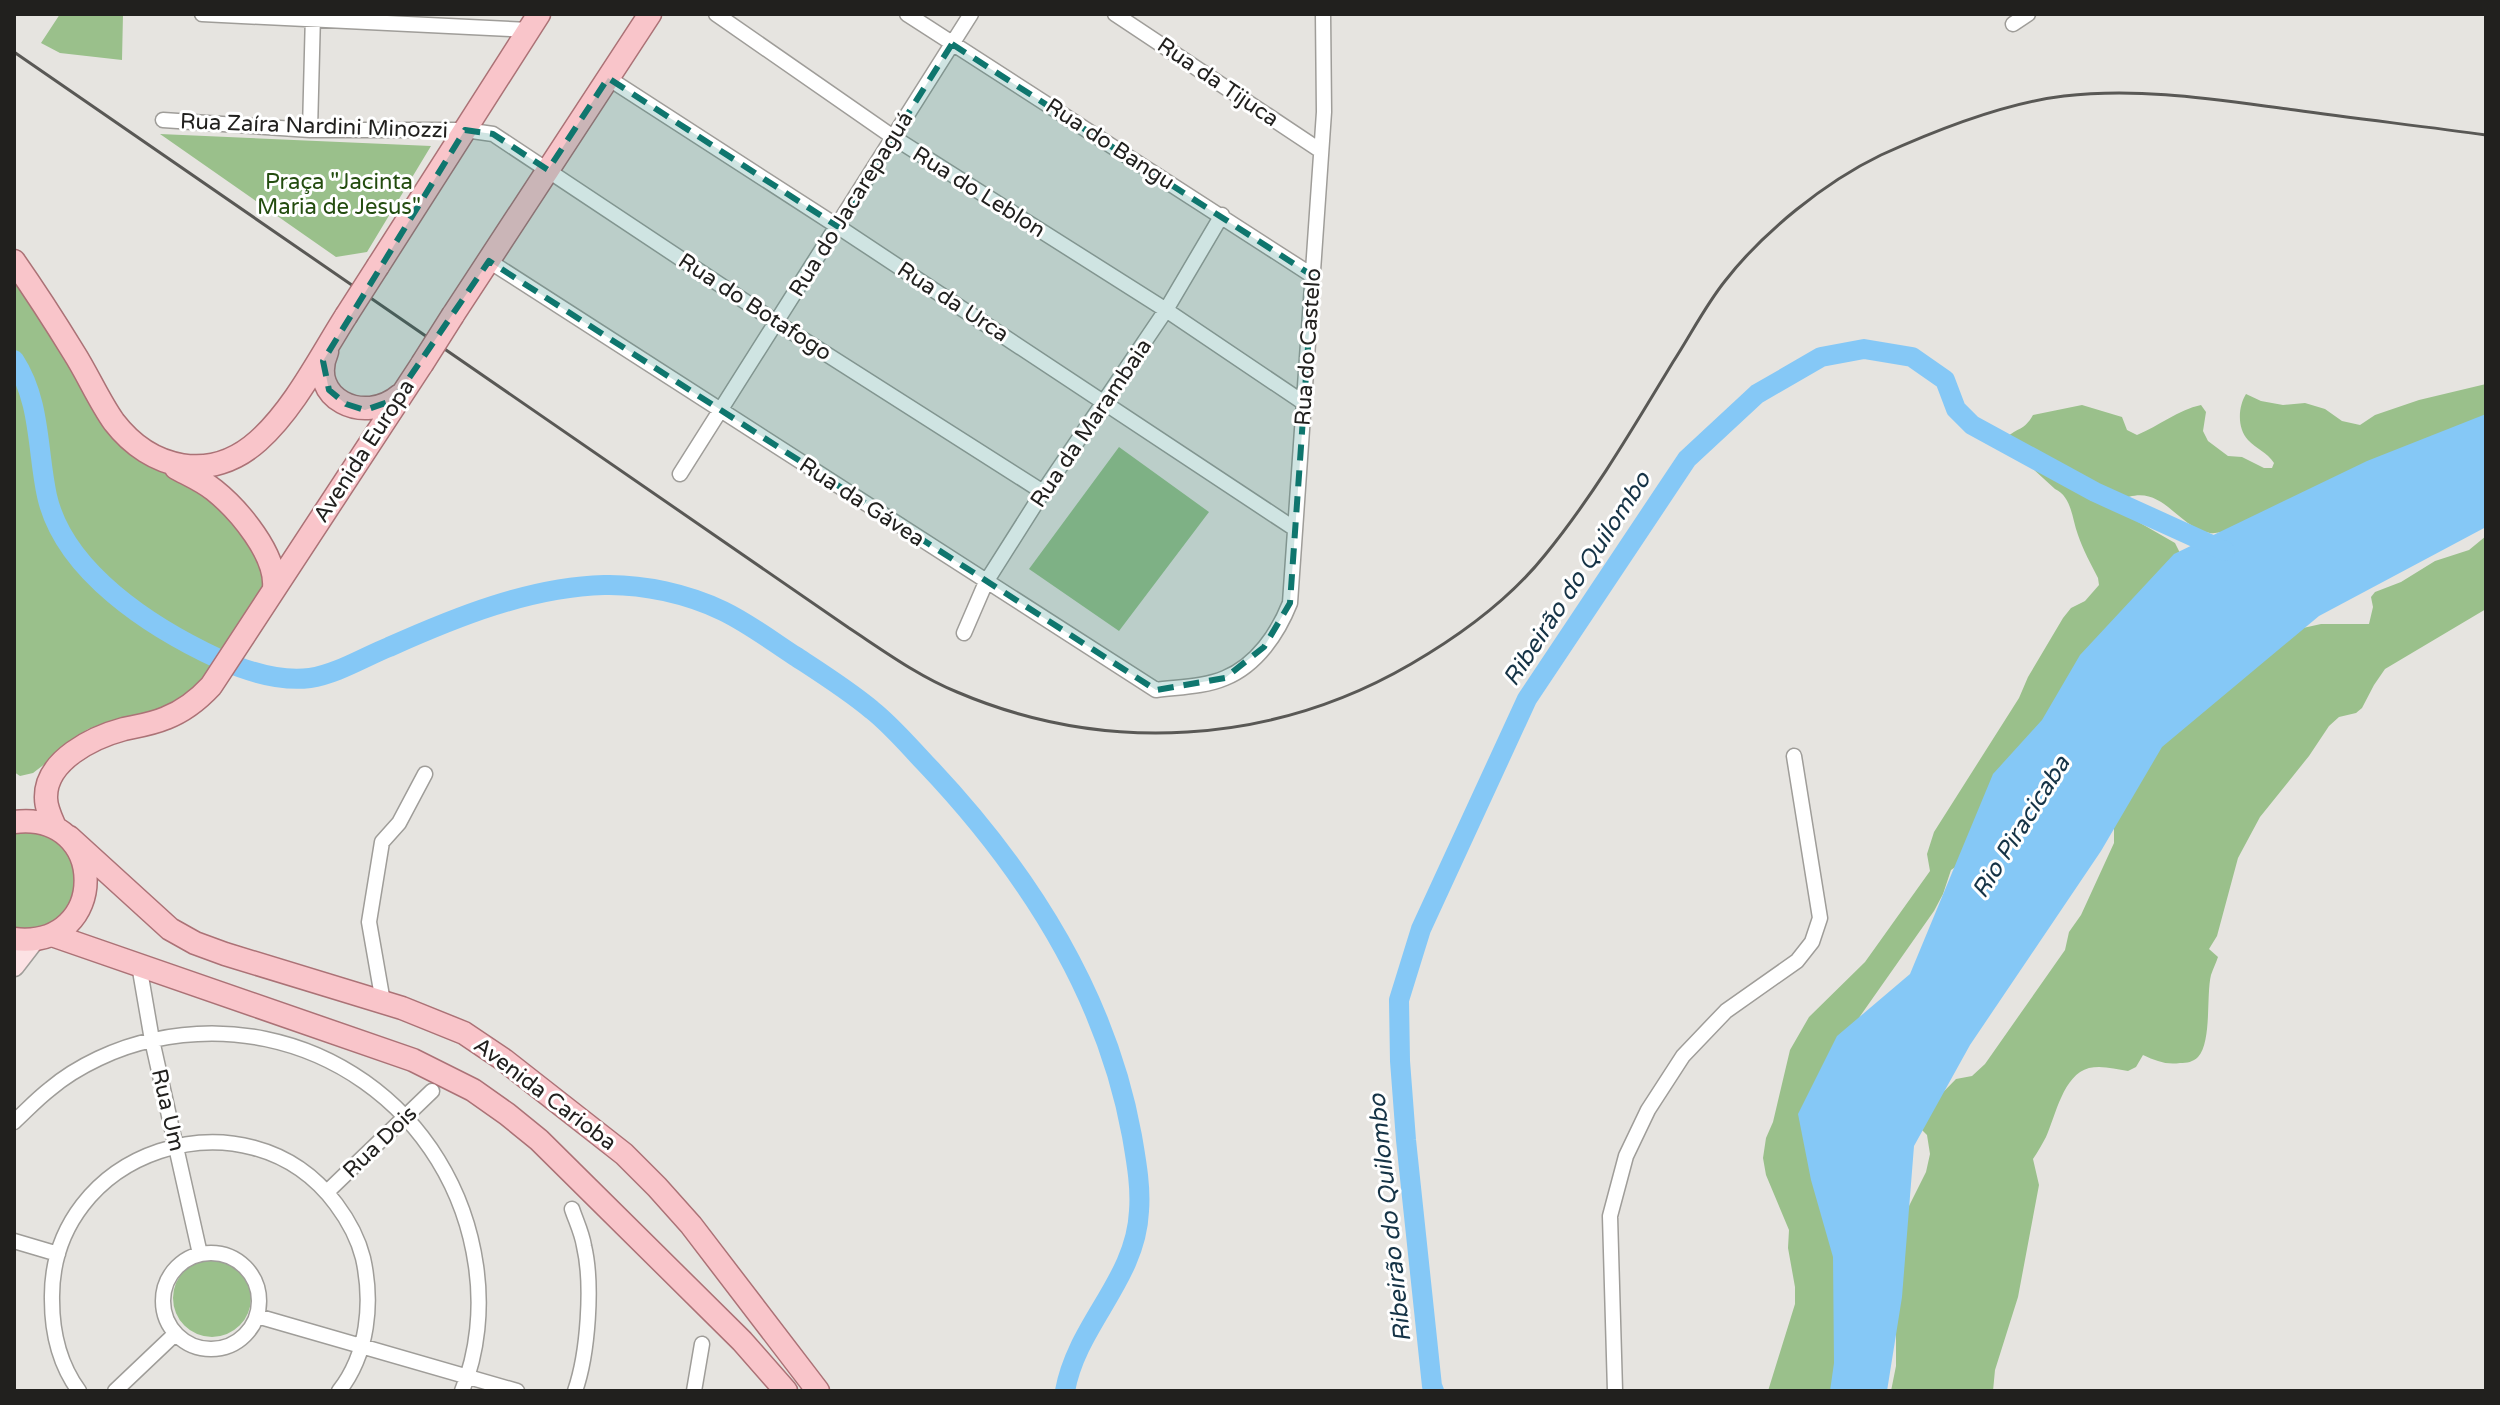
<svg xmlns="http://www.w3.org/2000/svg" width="2500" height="1405" font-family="'Varela Round',sans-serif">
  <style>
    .green { fill: #9ac08b }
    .water { fill: #85c8f6 }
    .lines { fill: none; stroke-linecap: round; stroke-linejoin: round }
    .river { stroke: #85c8f6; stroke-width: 20 }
    .minor-casing { stroke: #9f9d99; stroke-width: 17 }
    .secondary-casing { stroke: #9f9d99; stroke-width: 23 }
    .primary-casing { stroke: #ab7276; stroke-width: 25 }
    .minor { stroke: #fff; stroke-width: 14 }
    .secondary { stroke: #fce2e4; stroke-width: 20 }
    .primary { stroke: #f9c5ca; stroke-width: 22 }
    .rail { stroke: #595855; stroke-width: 3 }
    .primary-bridge-casing { stroke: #ab7276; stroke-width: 25; stroke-linecap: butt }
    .primary-bridge { stroke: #f9c5ca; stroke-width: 22 }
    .marked { fill: #0f766e; fill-opacity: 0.2; stroke: #0f766e; stroke-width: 6; stroke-dasharray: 16 10; stroke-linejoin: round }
    .labels { text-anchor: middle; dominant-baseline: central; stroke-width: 6; stroke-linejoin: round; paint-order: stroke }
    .street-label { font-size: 22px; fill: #21201e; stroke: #fff }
    .park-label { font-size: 22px; fill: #234c0f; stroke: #fff }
    .water-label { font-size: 24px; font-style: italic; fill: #153346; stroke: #fff }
  </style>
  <rect width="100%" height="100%" fill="#e6e4e0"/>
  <path class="green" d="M60 14H123L122 60 60 53 41 43Z
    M160 134 431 146 367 252 336 257Z
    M14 273 108 425 197 486 256 547 266 583 195 691 156 713 112 721 88 729 61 747 46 763 33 773 20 776 14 772Z
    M2486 384V443L2230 531C2224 531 2216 534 2210 533 2174 526 2161 478 2117 502L2128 516 2175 543 2184 561 1964 861 1951 870 1943 894 1934 911 1830 1059 1838 1391H1768L1795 1304V1287L1788 1248 1789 1230 1766 1175 1763 1158 1766 1138 1773 1122 1790 1050 1809 1017 1865 962 1930 871 1927 854 1934 832 2019 698 2028 677 2063 618 2071 608 2085 601 2099 585 2098 578C2091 564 2083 550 2078 535 2072 519 2072 497 2055 489L2010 448 2006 438C2018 427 2024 431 2033 415L2082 405 2122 417 2127 430 2137 435C2159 426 2178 410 2201 405L2206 412 2203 431 2208 441 2228 456 2242 457 2264 468H2272L2274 463C2267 452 2256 449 2248 440 2237 428 2238 407 2246 394L2261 401 2283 405 2305 403 2325 409 2342 421 2360 425 2375 415 2419 400Z
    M1119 447 1209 512 1119 631 1029 569Z
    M2486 536V609L2385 669 2374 685 2362 708 2356 713 2339 717 2329 726 2309 756 2260 817 2238 858 2217 936 2209 949 2218 957C2216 963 2213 969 2211 975 2206 995 2212 1042 2198 1057 2193 1062 2187 1063 2180 1063 2166 1065 2156 1061 2143 1055L2136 1067 2128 1071C2115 1069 2102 1065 2089 1068 2063 1075 2056 1115 2046 1137 2042 1144 2038 1152 2033 1159L2039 1185 2018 1297 1995 1370 1993 1391H1891L1896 1366V1304L1906 1212 1926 1172 1930 1154 1927 1135 1914 1122 1956 1079 1972 1076 1985 1064 2065 950 2069 932 2081 915 2114 843V787L2186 719 2303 628 2321 624H2369L2373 607 2371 597 2375 592 2401 582 2435 561 2469 550Z
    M14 828 59 836 81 878 62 922 14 934Z
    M173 1298a39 39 0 1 1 78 0a39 39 0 1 1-78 0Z"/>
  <path class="water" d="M2486 414V527L2319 616 2162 747 2101 851 1970 1045 1914 1146 1902 1297 1887 1391H1830L1834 1363 1833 1257 1811 1180 1798 1114 1837 1036 1910 974 1993 774 2042 720 2080 655 2174 554 2367 461Z"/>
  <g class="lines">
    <path class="river" d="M14 360C41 401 37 450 47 496 64 572 152 628 219 659 246 671 280 682 310 678 337 674 364 657 389 647 456 617 530 587 604 585 643 584 688 594 723 611 748 623 772 641 795 656 821 673 848 690 872 710 891 725 908 745 925 763 1024 867 1106 993 1132 1136 1136 1160 1141 1186 1139 1211 1136 1280 1077 1324 1065 1391
      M1434 1391 1432 1386 1406 1140 1400 1061 1399 1000 1421 929 1527 699 1687 459 1757 394 1821 357 1864 349 1912 357 1945 380 1956 409 1972 425 2095 492 2225 551"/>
    <defs>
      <path id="minor" d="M202 14 529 30
        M716 14 893 137 1166 310 1304 403
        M907 14 1313 276
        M1115 14 1321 151
        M2013 24 2028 14
        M608 78 837 226 1295 529
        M163 120 310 130H465L493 134 776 322 1043 492
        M310 130 313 14
        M489 261 1156 690C1178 687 1204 687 1225 678 1257 665 1278 633 1290 603L1324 112 1323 14
        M680 474 971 14
        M964 633 986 582 1043 492 1166 310 1222 215
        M139 965 152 1040 200 1254
        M383 1002 369 922 382 842 399 823 425 774
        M14 1122C26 1111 37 1099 50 1089 77 1066 118 1047 153 1040 308 1006 454 1110 476 1266 482 1307 478 1352 462 1391
        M327 1192 432 1091
        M572 1209C576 1221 582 1233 584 1246 593 1284 588 1354 575 1391
        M14 1241 58 1254
        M163 1301a48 48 0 1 1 96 0a48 48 0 1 1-96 0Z
        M257 1316 517 1391
        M79 1391C60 1365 52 1332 52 1300 49 1150 247 1085 336 1204 348 1220 358 1238 363 1258 373 1303 368 1354 339 1391
        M115 1391 175 1334
        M694 1391 702 1344
        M1615 1391 1610 1216 1626 1156 1648 1110 1683 1056 1726 1011 1797 961 1812 942 1820 918 1794 756"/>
      <path id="secondary" d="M14 966 34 940"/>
      <path id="primary" d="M14 261C35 291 55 322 74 353 88 375 99 401 114 422 151 470 211 483 258 441 294 409 320 357 346 316
        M378 266 539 14
        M453 315 650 14
        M327 352C307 398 364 426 400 395
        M176 468C189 475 203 481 214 490 239 510 277 555 274 588
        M14 822C109 810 110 950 14 939
        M55 827C51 818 46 808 46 798 45 760 94 737 124 729 138 726 152 724 166 718 184 711 198 700 211 686L422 364
        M69 837 170 929 195 943 225 954 402 1008 464 1033 504 1060 624 1154 657 1187 691 1225 818 1391
        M52 935 413 1060 473 1090 507 1114 539 1140 742 1341 786 1391"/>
    </defs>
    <use href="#minor" class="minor-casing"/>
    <use href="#secondary" class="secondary-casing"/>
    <use href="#primary" class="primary-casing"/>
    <use href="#minor" class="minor"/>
    <use href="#secondary" class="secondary"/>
    <use href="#primary" class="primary"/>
    <path class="rail" d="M14 52 849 628C884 651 918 676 957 692 1105 755 1272 745 1411 664 1461 635 1509 600 1545 555 1594 495 1633 428 1673 362 1690 336 1705 306 1725 281 1763 232 1825 182 1881 155 1936 130 2004 103 2064 96 2142 87 2218 100 2295 110 2358 119 2422 126 2486 135"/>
    <defs>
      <path id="primary-bridge" d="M346 316 378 266
        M422 364 453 315"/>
    </defs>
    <use href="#primary-bridge" class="primary-bridge-casing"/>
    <use href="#primary-bridge" class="primary-bridge"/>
  </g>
  <path class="marked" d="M952 44 1313 276 1290 603 1264 647 1225 678 1156 690 489 261 394 400 365 410 346 404 329 390 323 361 465 130 493 134 548 170 608 78 837 226Z"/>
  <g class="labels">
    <g class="street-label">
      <text transform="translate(1218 82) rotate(34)">Rua da Tijuca</text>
      <text transform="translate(314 126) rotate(2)">Rua Zaíra Nardini Minozzi</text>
      <text transform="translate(1110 144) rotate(33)">Rua do Bangu</text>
      <text transform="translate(979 192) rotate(32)">Rua do Leblon</text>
      <text transform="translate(851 204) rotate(-58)">Rua do Jacarepaguá</text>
      <text transform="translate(953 302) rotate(33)">Rua da Urca</text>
      <text transform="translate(755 307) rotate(33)">Rua do Botafogo</text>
      <text transform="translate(1308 347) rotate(-86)">Rua do Castelo</text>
      <text transform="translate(1091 423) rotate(-56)">Rua da Marambaia</text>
      <text transform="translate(364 451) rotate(-57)">Avenida Europa</text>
      <text transform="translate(862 502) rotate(33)">Rua da Gávea</text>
      <text transform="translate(545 1094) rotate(37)">Avenida Carioba</text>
      <text transform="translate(168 1110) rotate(77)">Rua Um</text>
      <text transform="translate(380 1142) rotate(-44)">Rua Dois</text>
    </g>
    <g class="park-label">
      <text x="339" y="182">Praça "Jacinta<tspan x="339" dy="25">Maria de Jesus"</tspan></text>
    </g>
    <g class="water-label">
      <text transform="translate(1577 579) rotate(-57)">Ribeirão do Quilombo</text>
      <text transform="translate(2021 827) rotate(-58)">Rio Piracicaba</text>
      <text transform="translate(1390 1218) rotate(-96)">Ribeirão do Quilombo</text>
    </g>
  </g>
  <rect width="2500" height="1405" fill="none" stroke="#21201e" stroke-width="32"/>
</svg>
